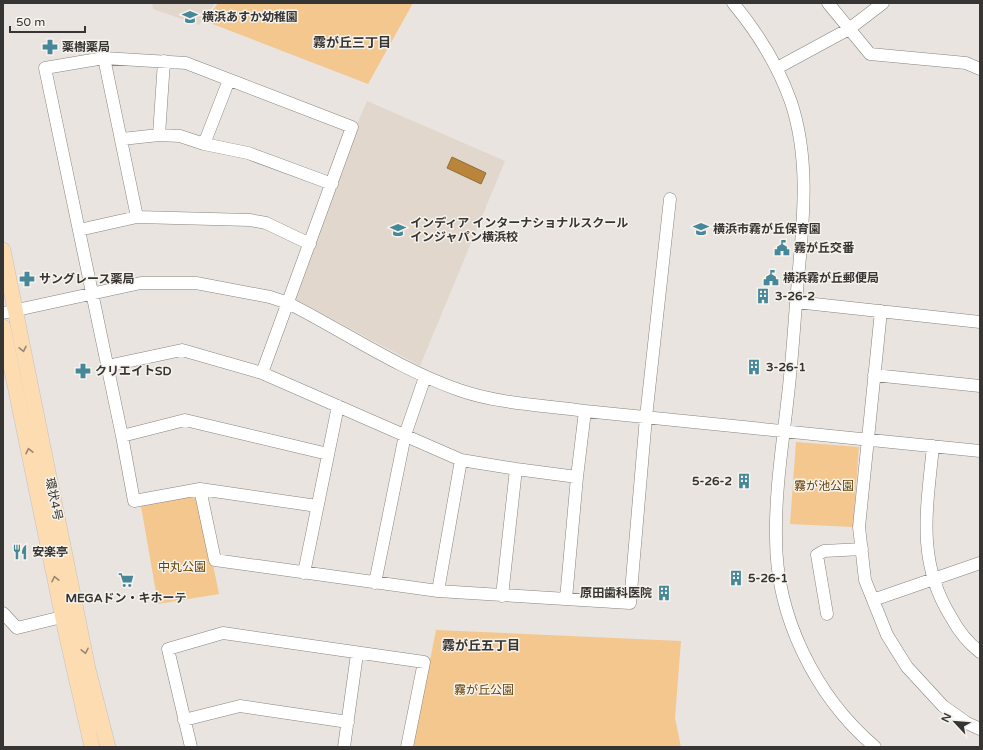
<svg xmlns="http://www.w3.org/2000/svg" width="983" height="750" font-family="'Varela Round','Noto Sans JP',sans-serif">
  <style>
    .built { fill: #e1d7cc }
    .green { fill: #f3c78e }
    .water { fill: #b9853a; stroke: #926d38 }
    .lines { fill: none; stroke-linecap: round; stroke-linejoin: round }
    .minor-casing { stroke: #88847f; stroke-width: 13 }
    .major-casing { stroke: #c3c2c2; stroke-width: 16 }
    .minor { stroke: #fff; stroke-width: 12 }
    .major { stroke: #fddcb2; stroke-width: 15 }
    .oneway { stroke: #9a8872 }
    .labels { text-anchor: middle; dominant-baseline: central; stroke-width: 3; stroke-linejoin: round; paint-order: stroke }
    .poi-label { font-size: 12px; font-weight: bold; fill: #373533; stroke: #f6f2ec; text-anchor: start }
    .park-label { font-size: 12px; fill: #684408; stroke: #f6f2ec }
    .street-label { font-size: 12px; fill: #373533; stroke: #f6f2ec }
    .neighbourhood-label { font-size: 13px; font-weight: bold; fill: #373533; stroke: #f6f2ec }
  </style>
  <rect width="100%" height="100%" fill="#e9e4df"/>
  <path class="built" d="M152 3H215L199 25 153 9Z
    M367 101 505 161 420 366 295 299 355 129Z"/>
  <path class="green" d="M218 3H413L368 84 205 21Z
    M796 442 859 447 853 527 790 524Z
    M198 492 219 594 158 604 141 506Z
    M436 630 681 641 675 718 681 747H413Z"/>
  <path class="water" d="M452 157 486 173 481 184 447 168Z"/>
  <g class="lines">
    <defs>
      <path id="minor" d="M733 3C758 33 778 65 791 102 809 156 804 213 799 268 795 310 793 353 788 395 783 442 775 490 776 538 776 616 815 696 875 747
        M828 3 870 54 966 63 980 69
        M104 58 137 217
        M777 68 849 29 883 3
        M159 135 164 61
        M122 139 159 135 180 136 204 144 248 153 332 184
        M204 144 229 80
        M79 230 137 217 250 220 266 223 310 244
        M796 302 980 322
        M881 311 859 527 865 580 887 635 907 667 943 706 967 723 980 729
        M3 313 141 283H196L270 297 288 303C345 332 399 369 459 390 499 404 543 405 585 411L980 451
        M107 366 182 350 262 373 461 460 516 469 577 477
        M262 373 352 127 186 63 104 58 45 68 122 436 134 501 200 489 317 506
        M874 375 980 386
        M122 436 185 420 328 454
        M933 446C927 508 916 561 951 617 958 630 968 643 980 652
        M200 489 215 560 438 591 630 603 646 417 670 199
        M304 573 338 406
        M375 583 405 435 425 377
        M438 591 461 460
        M502 596 516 469
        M566 599 577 477 585 411
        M873 600 980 563
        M3 613 17 628 70 615
        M827 614 817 555 824 551 862 549
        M184 720 240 706 348 722
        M191 747 168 649 223 633 424 662 407 747
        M344 747 357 654"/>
      <path id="major" d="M3 250 88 669 108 747
        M3 327 66 633 92 747"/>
    </defs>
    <use href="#minor" class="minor-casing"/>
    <use href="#major" class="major-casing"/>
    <use href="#minor" class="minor"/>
    <use href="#major" class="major"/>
  </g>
  <defs><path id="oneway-chevron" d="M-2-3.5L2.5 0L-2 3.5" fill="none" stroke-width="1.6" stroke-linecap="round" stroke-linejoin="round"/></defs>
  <g class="oneway">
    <use href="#oneway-chevron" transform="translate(23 349) rotate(78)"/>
    <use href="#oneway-chevron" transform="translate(29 451) rotate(-102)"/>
    <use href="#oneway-chevron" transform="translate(55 579) rotate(-102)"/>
    <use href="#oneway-chevron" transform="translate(85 651) rotate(78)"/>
  </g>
  <defs>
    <symbol id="school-bare" viewBox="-9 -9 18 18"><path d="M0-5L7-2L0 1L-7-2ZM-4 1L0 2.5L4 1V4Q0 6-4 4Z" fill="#468799" stroke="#f6f2ec" stroke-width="2.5" paint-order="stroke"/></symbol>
    <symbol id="pharmacy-bare" viewBox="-9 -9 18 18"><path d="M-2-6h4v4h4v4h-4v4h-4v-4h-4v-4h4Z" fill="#468799" stroke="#f6f2ec" stroke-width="2.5" paint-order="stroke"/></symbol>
    <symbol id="civic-bare" viewBox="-9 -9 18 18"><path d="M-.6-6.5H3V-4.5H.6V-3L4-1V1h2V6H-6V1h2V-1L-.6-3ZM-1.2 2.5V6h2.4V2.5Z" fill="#468799" stroke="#f6f2ec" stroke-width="2.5" paint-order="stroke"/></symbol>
    <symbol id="building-bare" viewBox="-9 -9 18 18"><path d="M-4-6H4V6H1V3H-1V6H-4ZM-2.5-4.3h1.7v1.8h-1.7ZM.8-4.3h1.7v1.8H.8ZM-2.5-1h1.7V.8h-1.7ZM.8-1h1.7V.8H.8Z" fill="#468799" stroke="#f6f2ec" stroke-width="2.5" paint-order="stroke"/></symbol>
    <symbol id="restaurant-bare" viewBox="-9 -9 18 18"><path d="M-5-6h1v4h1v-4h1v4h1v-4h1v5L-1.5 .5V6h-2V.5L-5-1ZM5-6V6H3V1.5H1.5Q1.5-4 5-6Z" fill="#468799" stroke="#f6f2ec" stroke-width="2.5" paint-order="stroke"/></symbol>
    <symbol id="supermarket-bare" viewBox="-9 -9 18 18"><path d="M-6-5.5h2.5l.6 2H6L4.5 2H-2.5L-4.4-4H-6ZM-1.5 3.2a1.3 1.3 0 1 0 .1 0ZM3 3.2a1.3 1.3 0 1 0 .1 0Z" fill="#468799" stroke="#f6f2ec" stroke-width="2.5" paint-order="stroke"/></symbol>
  </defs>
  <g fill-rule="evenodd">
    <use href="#school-bare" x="179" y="6" width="22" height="22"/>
    <use href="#pharmacy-bare" x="39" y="36" width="22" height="22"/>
    <use href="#school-bare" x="690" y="218" width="22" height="22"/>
    <use href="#school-bare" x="387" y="219" width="22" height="22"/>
    <use href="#civic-bare" x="771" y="237" width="22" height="22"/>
    <use href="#civic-bare" x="760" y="267" width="22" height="22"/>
    <use href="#pharmacy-bare" x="16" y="268" width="22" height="22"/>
    <use href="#building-bare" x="752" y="285" width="22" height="22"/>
    <use href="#building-bare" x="743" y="356" width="22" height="22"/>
    <use href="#pharmacy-bare" x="72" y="360" width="22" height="22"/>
    <use href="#building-bare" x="733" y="470" width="22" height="22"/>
    <use href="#restaurant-bare" x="9" y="541" width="22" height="22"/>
    <use href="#building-bare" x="725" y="567" width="22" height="22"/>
    <use href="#supermarket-bare" x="115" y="569" width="22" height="22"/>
    <use href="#building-bare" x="653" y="582" width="22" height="22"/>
  </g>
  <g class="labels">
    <g class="poi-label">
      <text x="202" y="17">横浜あすか幼稚園</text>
      <text x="62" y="47">薬樹薬局</text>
      <text x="410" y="223">インディア インターナショナルスクール<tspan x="410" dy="14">インジャパン横浜校</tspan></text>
      <text x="713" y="229">横浜市霧が丘保育園</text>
      <text x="794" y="248">霧が丘交番</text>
      <text x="783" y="278">横浜霧が丘郵便局</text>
      <text x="39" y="279">サングレース薬局</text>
      <text x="775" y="296">3-26-2</text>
      <text x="766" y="367">3-26-1</text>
      <text x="95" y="371">クリエイトSD</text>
      <text x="732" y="481" text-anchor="end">5-26-2</text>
      <text x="32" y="552">安楽亭</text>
      <text x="748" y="578">5-26-1</text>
      <text x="652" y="593" text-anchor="end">原田歯科医院</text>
      <text x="126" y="598" text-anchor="middle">MEGAドン・キホーテ</text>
    </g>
    <g class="park-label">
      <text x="824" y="486">霧が池公園</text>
      <text x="182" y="567">中丸公園</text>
      <text x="484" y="690">霧が丘公園</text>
    </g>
    <g class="street-label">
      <text transform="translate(54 499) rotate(78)">環状4号</text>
    </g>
    <g class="neighbourhood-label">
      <text x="352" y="43">霧が丘三丁目</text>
      <text x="481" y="646">霧が丘五丁目</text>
    </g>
  </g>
  <rect width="983" height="750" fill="none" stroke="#373533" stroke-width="8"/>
  <g transform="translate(955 722) rotate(296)" stroke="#f6f2ec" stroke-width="3" paint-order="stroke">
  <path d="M0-3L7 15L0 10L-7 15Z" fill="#373533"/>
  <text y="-6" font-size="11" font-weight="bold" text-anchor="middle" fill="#373533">N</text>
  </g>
  <path d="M10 26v6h75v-6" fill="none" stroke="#373533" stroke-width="2"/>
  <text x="16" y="26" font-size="12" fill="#373533" stroke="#f6f2ec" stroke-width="3" paint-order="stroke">50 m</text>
</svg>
